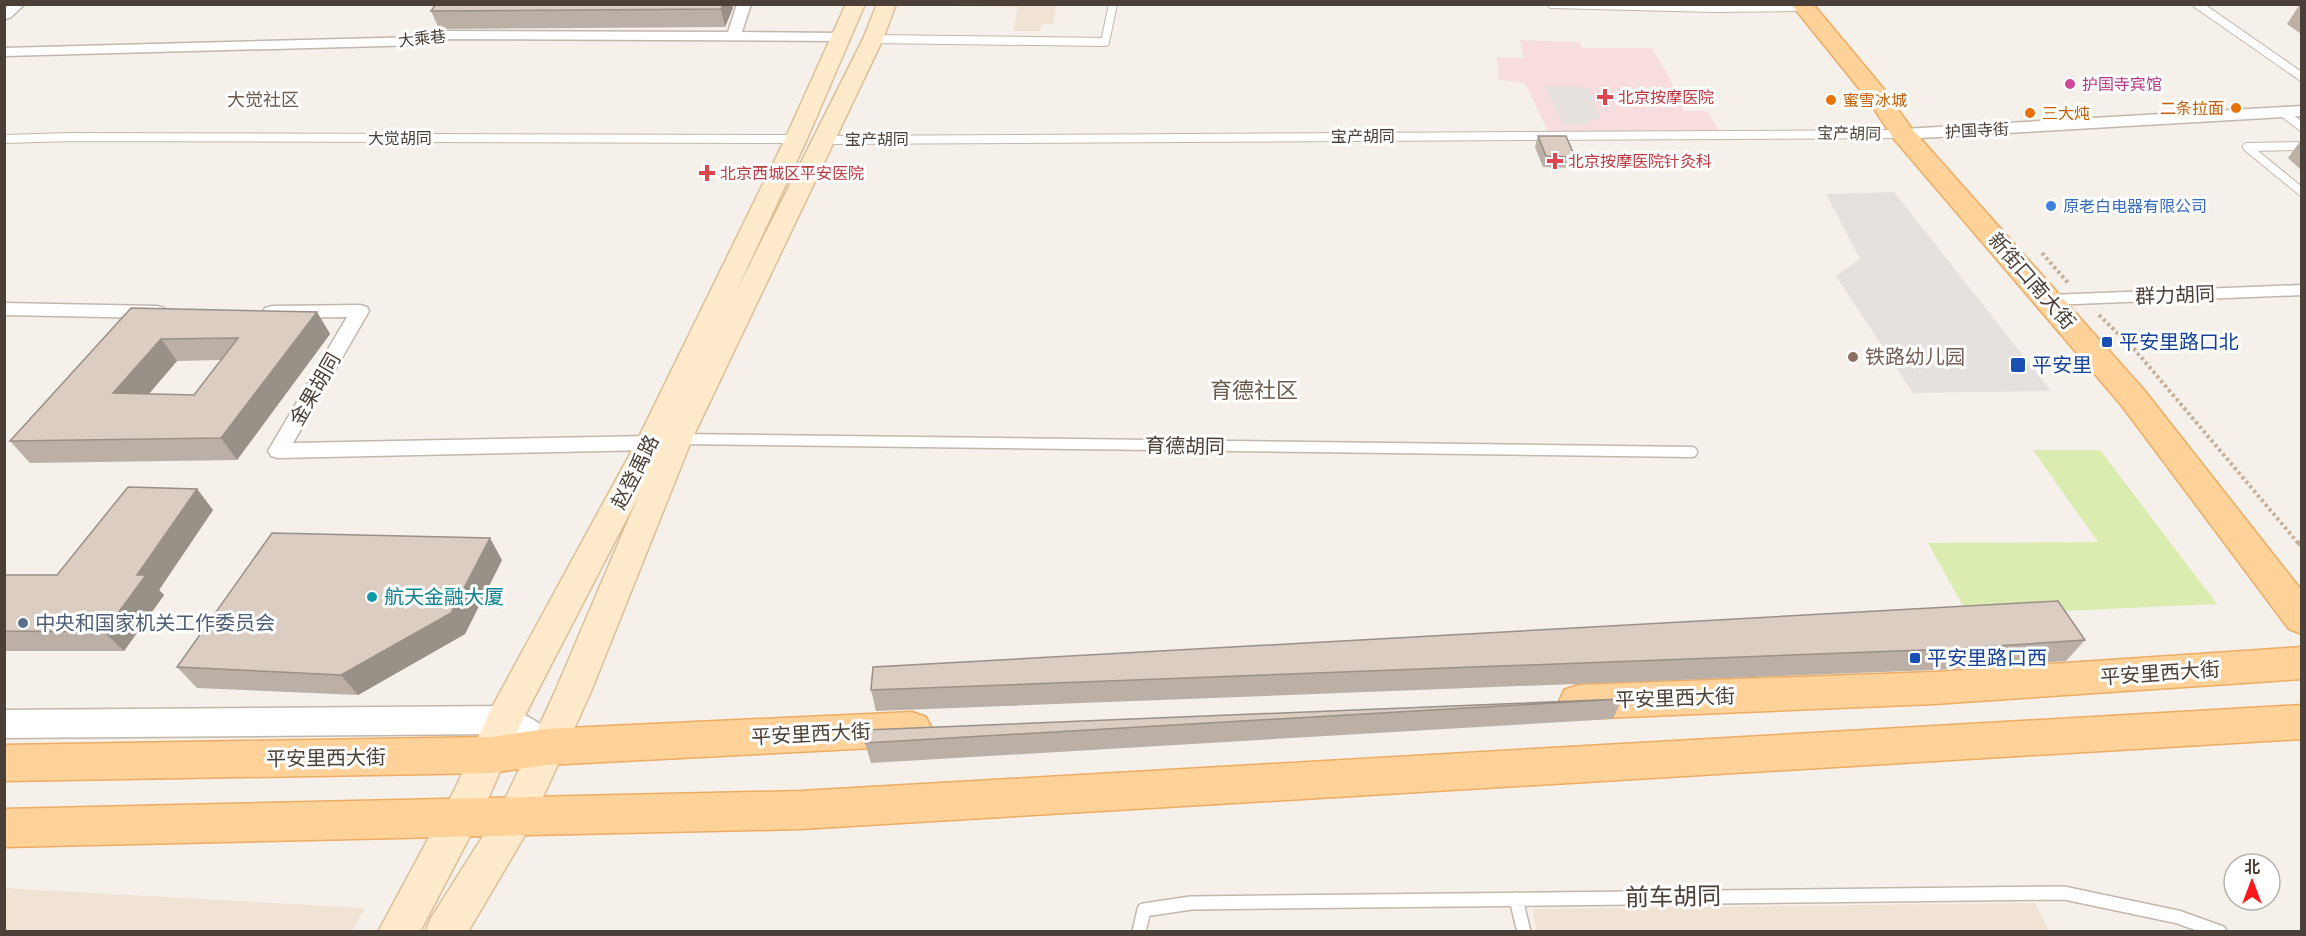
<svg xmlns="http://www.w3.org/2000/svg" width="2306" height="936" font-family="Karla,'Noto Sans SC',sans-serif">
<rect width="100%" height="100%" fill="#f6f0ea"/>
<!-- education -->
<path fill="#f0e3d3" d="M943 5 1056 4V5L1053 24H1042L1040 31H1013L1018 7 943 6Z
M5 888 20 889 365 908 352 931H5Z
M2035 903 2049 931 1537 932 1532 909Z"/>
<!-- medical -->
<path fill="#f7ddde" d="M1520 40 1580 42 1582 48H1652L1669 77 1684 111H1707L1720 132 1549 134 1525 83 1499 80 1497 57 1524 58Z"/>
<!-- green -->
<path fill="#dbecb1" d="M2033 450H2100L2217 604 1968 615 1928 543 2098 542Z"/>
<!-- parking -->
<path fill="#e4e1df" d="M1545 86 1588 88 1601 119H1586L1588 124H1563Z
M1894 192 2051 391 1913 393 1836 276 1860 259 1826 194Z"/>
<g fill="none" stroke-linecap="round" stroke-linejoin="round">
<defs>
<path id="service-far2" d="M1552 4 1714 8 1803 7
M2197 4 2302 77
M873 39 1105 42 1113 4
M2282 112 2302 127
M4 139 71 137 796 139
M823 140 1903 134
M2302 146 2247 147 2302 192"/>
<path id="service-far1" d="M2050 300 2302 290
M678 439 1692 452"/>
<path id="service" d="M1516 899 1524 932
M1139 932 1144 910 1191 903 2064 893 2178 917 2220 932"/>
<path id="minor" d="M737 4H751L742 32 840 33 847 37 840 41 437 39 421 45 4 56V48L419 37 435 31 728 32Z
M2302 106V116L1903 139 1895 134 1903 129Z
M4 303 157 306 164 308 166 312 164 316 157 318 4 315Z
M360 305 367 307 369 311 293 443 651 436 658 438 661 443 658 448 651 450 278 458 271 456 268 451 347 317 272 318 265 316 263 312 265 308 272 306Z"/>
<path id="tertiary" d="M25 4 10 18 4 19 5 4Z
M504 706C524 713 553 728 562 747L558 757C536 765 517 746 499 734L4 738V710Z"/>
<path id="secondary" d="M846 4H865L807 139 735 294 863 39 877 4H896L883 39 692 439 590 694 528 830 468 932H425L431 918 502 806 554 694 638 497 521 723 482 813 420 932H378L455 789 491 709 636 443 785 139Z"/>
<path id="primary" d="M1791 4H1813L1883 88 1912 129 2144 390 2302 591V634L2289 629 2122 406 1894 139 1866 97Z
M2302 647V679L1934 704 1578 719 1564 714 1559 702 1564 690 1578 685 1934 672Z
M2302 705V739L801 829 4 847V809L801 791Z
M912 712 926 717 932 729 926 741 912 746 546 765 491 773 4 781V745L491 737 546 729Z"/>
</defs>
<!-- service-far2 casing -->
<use href="#service-far2" stroke="#c2b7ac" stroke-width="10"/>
<!-- service-far1 casing -->
<use href="#service-far1" stroke="#c2b7ac" stroke-width="13"/>
<!-- service casing -->
<use href="#service" stroke="#c2b7ac" stroke-width="16"/>
<!-- minor casing -->
<use href="#minor" stroke="#c2b7ac" stroke-width="3"/>
<!-- tertiary casing -->
<use href="#tertiary" stroke="#c2b7ac" stroke-width="3"/>
<!-- secondary casing -->
<use href="#secondary" stroke="#dcbf99" stroke-width="3"/>
<!-- primary casing -->
<use href="#primary" stroke="#ecac62" stroke-width="3"/>
<!-- path-far1 -->
<path stroke="#c5b09c" stroke-width="4" stroke-dasharray="3 3" stroke-linecap="butt" d="M2042 253 2069 284
M2099 315 2135 350 2299 544"/>
<!-- path -->
<path stroke="#c5b09c" stroke-width="4.5" stroke-dasharray="4 4" stroke-linecap="butt" d="M2298 542 2302 547"/>
<!-- service-far2 -->
<use href="#service-far2" stroke="#fff" stroke-width="8"/>
<!-- service-far1 -->
<use href="#service-far1" stroke="#fff" stroke-width="10"/>
<!-- service -->
<use href="#service" stroke="#fff" stroke-width="13"/>
<!-- minor -->
<use href="#minor" fill="#fff" fill-rule="evenodd"/>
<!-- tertiary -->
<use href="#tertiary" fill="#fff" fill-rule="evenodd"/>
<!-- secondary -->
<use href="#secondary" fill="#ffeacb" fill-rule="evenodd"/>
<!-- primary -->
<use href="#primary" fill="#ffd29a" fill-rule="evenodd"/>
</g>
<!-- wall -->
<path fill="#bcb0a6" fill-rule="evenodd" d="M2300 4H2301V34L2287 24Z
M733 8 725 27 439 29 431 11Z
M1538 136 1575 157 1572 168 1543 167 1535 147Z
M2301 140V170L2288 158Z
M131 308 317 312 330 334 237 460 30 463 10 441ZM221 360 194 395 148 394 177 361Z
M197 489 213 510 159 590 164 595 124 651H4V575H57Z
M502 560 465 634 358 695 197 688 177 667Z
M2085 640 2066 661 1934 670 876 711 871 690Z
M1622 699 1613 719 871 763 865 743Z"/>
<!-- shaded-wall -->
<path fill="#999087" d="M721 4H732L733 8 725 27 721 9Z
M317 312 330 334 237 460 221 438Z
M161 339 177 361 131 415 113 393Z
M197 489 213 510 159 590 164 595 124 651 104 632 137 575Z
M490 538 502 560 465 634 358 695 341 675Z"/>
<!-- building -->
<path fill="#dbcdc1" stroke="#999087" stroke-width="1.5" fill-rule="evenodd" d="M436 4H723L721 9 431 11Z
M1538 136H1566L1575 157 1546 156Z
M131 308 317 312 221 438 10 441ZM238 338 194 395 113 393 161 339Z
M128 487 197 489 137 575H146L104 632 4 631V575H57Z
M272 533 490 538 451 613 341 675 177 667Z
M2058 601 2085 640 1950 649 871 690 873 667Z
M1622 699 865 743 866 730Z"/>
<!-- markers -->
<circle fill="#d1479c" stroke="#fff" stroke-width="2" cx="2070" cy="84" r="6"/>
<g fill="#e0444e" stroke="#fff" stroke-width="2">
<path d="M1602 88h6v6h6v6h-6v6h-6v-6h-6v-6h6z"/>
<path d="M1552 152h6v6h6v6h-6v6h-6v-6h-6v-6h6z"/>
<path d="M704 164h6v6h6v6h-6v6h-6v-6h-6v-6h6z"/>
</g>
<g fill="#e8710a" stroke="#fff" stroke-width="2">
<circle cx="1831" cy="100" r="6"/>
<circle cx="2236" cy="108" r="6"/>
<circle cx="2030" cy="113" r="6"/>
</g>
<circle fill="#3f7fe0" stroke="#fff" stroke-width="2" cx="2051" cy="206" r="6"/>
<g fill="#1a4fb4" stroke="#fff" stroke-width="2">
<rect x="2101" y="336" width="12" height="12" rx="3"/>
<rect x="2010" y="357" width="16" height="16" rx="3"/>
<rect x="1909" y="652" width="12" height="12" rx="3"/>
</g>
<circle fill="#8d6e63" stroke="#fff" stroke-width="2" cx="1853" cy="357" r="6"/>
<circle fill="#0f9aa8" stroke="#fff" stroke-width="2" cx="372" cy="597" r="6"/>
<circle fill="#5c6f8a" stroke="#fff" stroke-width="2" cx="23" cy="623" r="6"/>
<g text-anchor="middle" stroke-width="6" stroke-linejoin="round" paint-order="stroke">
<!-- far-street labels -->
<g font-size="16" fill="#4b4037" stroke="#fff">
<text transform="translate(422 38) rotate(-6)" y="6">大乘巷</text>
<text transform="translate(1977 130) rotate(-3)" y="6">护国寺街</text>
<text transform="translate(1849 133) rotate(1)" y="6">宝产胡同</text>
<text x="1363" y="142">宝产胡同</text>
<text x="400" y="144">大觉胡同</text>
<text x="877" y="145">宝产胡同</text>
</g>
<!-- far-hotel labels -->
<g font-size="16" fill="#b23c85" stroke="#fff" text-anchor="start">
<text x="2082" y="90">护国寺宾馆</text>
</g>
<!-- far-health labels -->
<g font-size="16" fill="#be3a42" stroke="#fff" text-anchor="start">
<text x="1618" y="103">北京按摩医院</text>
<text x="1568" y="167">北京按摩医院针灸科</text>
<text x="720" y="179">北京西城区平安医院</text>
</g>
<!-- far-food labels -->
<g font-size="16" fill="#c56008" stroke="#fff" text-anchor="start">
<text x="1843" y="106">蜜雪冰城</text>
<text x="2224" y="114" text-anchor="end">二条拉面</text>
<text x="2042" y="119">三大炖</text>
</g>
<!-- far-shop labels -->
<g font-size="16" fill="#366cbe" stroke="#fff" text-anchor="start">
<text x="2063" y="212">原老白电器有限公司</text>
</g>
<!-- far-quarter labels -->
<g font-size="18" fill="#6e5c4e" stroke="#fff">
<text x="263" y="106">大觉社区</text>
</g>
<!-- street labels -->
<g font-size="20" fill="#4b4037" stroke="#fff">
<text transform="translate(2032 281) rotate(49)" y="7">新街口南大街</text>
<text transform="translate(2175 295) rotate(-2)" y="7">群力胡同</text>
<text transform="translate(315 389) rotate(-60)" y="7">金果胡同</text>
<text transform="translate(1185 446) rotate(1)" y="7">育德胡同</text>
<text transform="translate(635 472) rotate(-63)" y="7">赵登禹路</text>
<text transform="translate(2160 673) rotate(-4)" y="7">平安里西大街</text>
<text transform="translate(1675 698) rotate(-2)" y="7">平安里西大街</text>
<text transform="translate(811 734) rotate(-3)" y="7">平安里西大街</text>
<text transform="translate(326 758) rotate(-1)" y="7">平安里西大街</text>
</g>
<!-- transit labels -->
<g font-size="20" fill="#164399" stroke="#fff" text-anchor="start">
<text x="2119" y="349">平安里路口北</text>
<text x="2032" y="372">平安里</text>
<text x="1927" y="665">平安里路口西</text>
</g>
<!-- education labels -->
<g font-size="20" fill="#785e54" stroke="#fff" text-anchor="start">
<text x="1865" y="364">铁路幼儿园</text>
</g>
<!-- culture labels -->
<g font-size="20" fill="#0d838f" stroke="#fff" text-anchor="start">
<text x="384" y="604">航天金融大厦</text>
</g>
<!-- service labels -->
<g font-size="20" fill="#4e5e75" stroke="#fff" text-anchor="start">
<text x="35" y="630">中央和国家机关工作委员会</text>
</g>
<!-- quarter labels -->
<g font-size="22" fill="#6e5c4e" stroke="#fff">
<text x="1254" y="398">育德社区</text>
</g>
<!-- near-street labels -->
<g font-size="24" fill="#4b4037" stroke="#fff">
<text transform="translate(1673 897) rotate(-1)" y="8">前车胡同</text>
</g>
</g>
<!-- border -->
<rect width="2306" height="936" fill="none" stroke="#4b4037" stroke-width="12"/>
<!-- north arrow -->
<g transform="translate(2252 882)"><circle r="28" fill="#ffffff" stroke="#b7b3af" stroke-width="1.5"/>
<path d="M0-4.5L10 22L0 15L-10 22Z" fill="#ff181a"/>
<text y="-9" font-size="16" font-weight="bold" text-anchor="middle" fill="#4b4037">北</text>
</g>
</svg>
